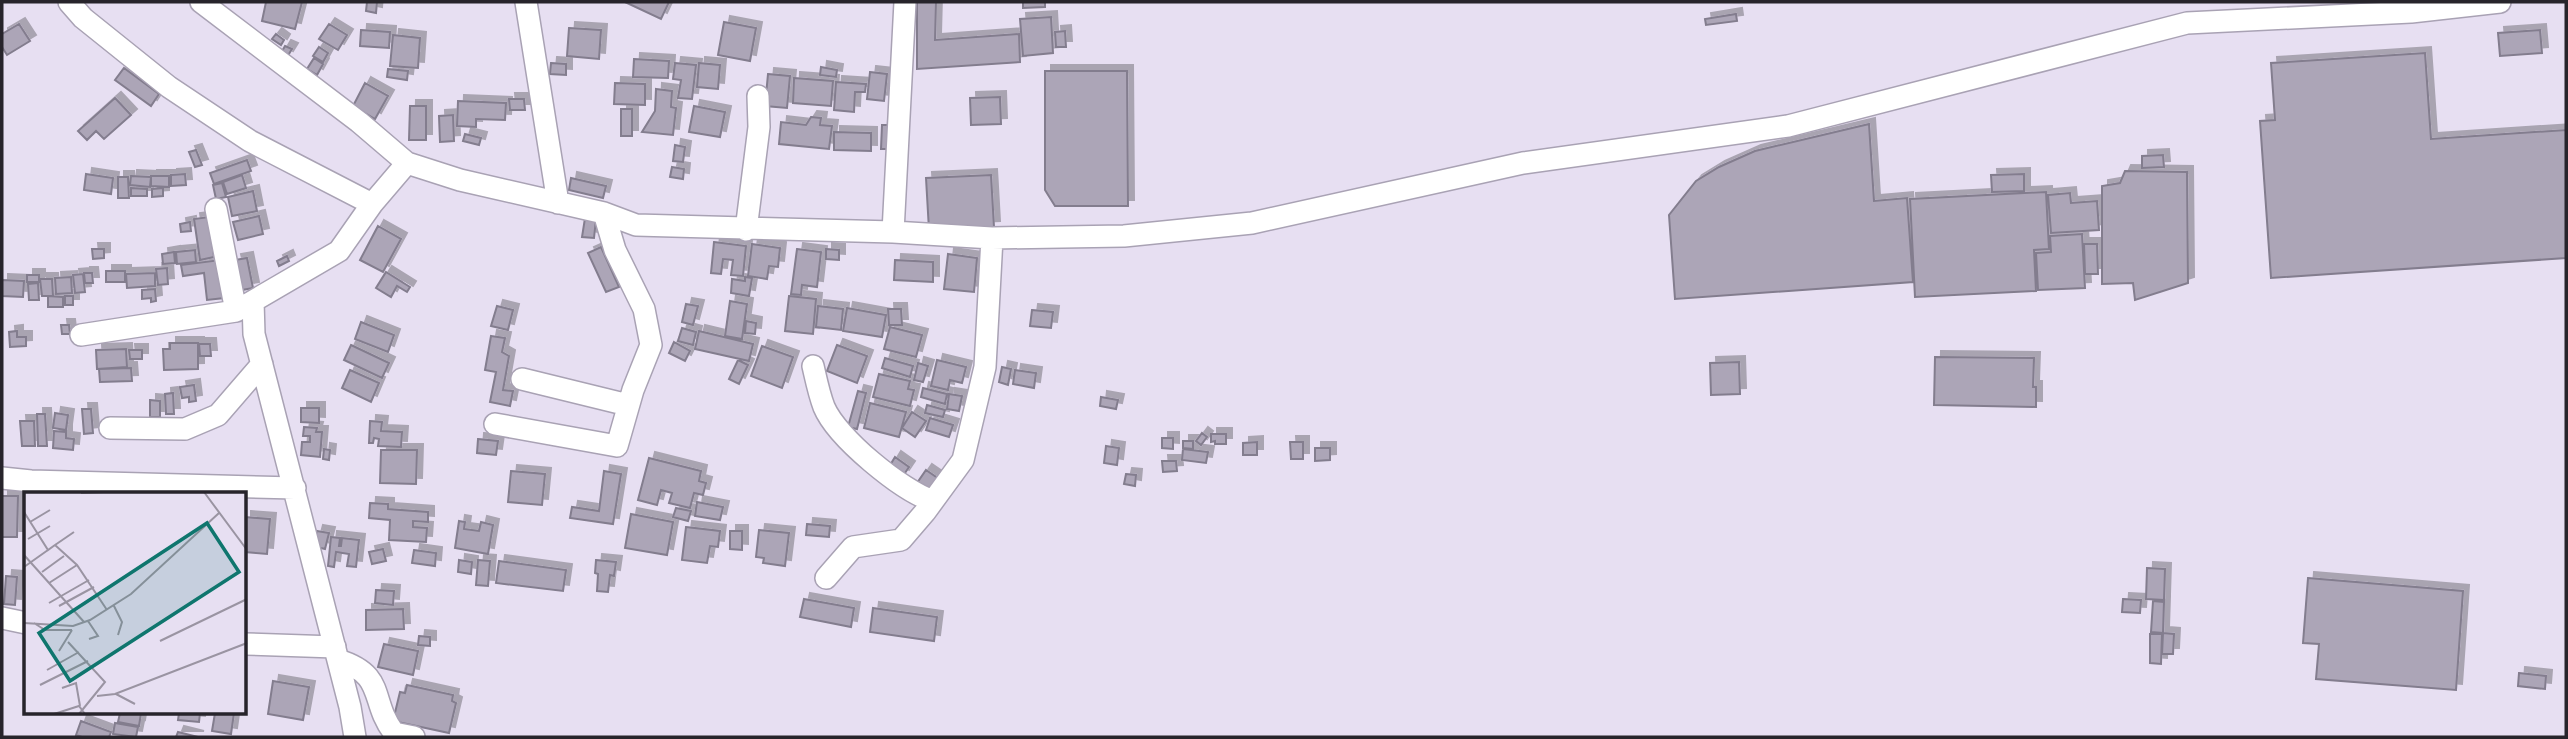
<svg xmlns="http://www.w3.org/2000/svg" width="2568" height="739" font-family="Cabin,sans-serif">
<defs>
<filter id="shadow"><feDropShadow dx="6" dy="-6" stdDeviation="0" flood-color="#0004"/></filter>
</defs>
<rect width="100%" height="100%" fill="#e7dff2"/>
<!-- building -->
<path fill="#aca5b7" stroke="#837d8e" stroke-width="2" filter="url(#shadow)" d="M266 2H302L295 29 262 21Z
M367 2H377L376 13 366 11Z
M625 2H669L661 19Z
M917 2H936L935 40 1019 34 1020 62 917 69Z
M1023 2H1045V7L1023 8Z
M1736 14 1737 21 1706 25 1705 19Z
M1051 17 1053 53 1023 56 1020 19Z
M724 22 756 28 750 61 718 55Z
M19 24 30 41 7 55 2 47V34Z
M329 24 347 35 338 50 319 39Z
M569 28 601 30 599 59 567 56Z
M361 30 390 32 389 48 360 46Z
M2540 30 2542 53 2500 56 2498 33Z
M1065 31 1066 47H1056L1055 32Z
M276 34 284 40 281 45 272 39Z
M393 35 420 38 418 68 390 66Z
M285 46 292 49 287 57 281 53Z
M319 47 328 53 323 62 313 56Z
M2425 53 2431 139 2566 130V258L2271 278 2260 121 2275 120 2271 63Z
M314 58 323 64 317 75 307 69Z
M634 59 669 61 668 78 633 77Z
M551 63 566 64V75L550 74Z
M675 63 696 65 692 99 678 98 681 80 673 79Z
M699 63 720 65 718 89 697 87Z
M821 67 837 70 836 77 820 75Z
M124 68 159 94 151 106 115 80Z
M388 69 408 71 407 80 387 77Z
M1045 71H1127L1128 206H1055L1045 190Z
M870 72 887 74 884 101 867 99Z
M768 74 790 76 787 108 765 106Z
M794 78 833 81 831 106 793 103Z
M836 82 866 84 865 92H855L854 112 834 110Z
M365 83 388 96 375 119 353 106Z
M615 83 645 84V105L614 104Z
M656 89 672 91 671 107 676 108 673 135 642 132 655 111Z
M1000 97 1001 124 971 125 970 98Z
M115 98 131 115 104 139 96 131 87 140 78 131Z
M509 99H524L525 110H510Z
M458 101 506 103 505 120 476 119V127L457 126Z
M410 106H426V140H409Z
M694 106 725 112 720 137 689 132Z
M621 109H632V136H621Z
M453 115 454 141 440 142 439 116Z
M811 117 821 118 820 125 832 126 829 149 779 144 781 122 806 125Z
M1869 124 1874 201 1907 198 1913 282 1675 299 1669 215 1696 181 1719 167 1755 151Z
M882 125H893L892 149H881Z
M834 132 871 133V151L834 150Z
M465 134 481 138 479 145 463 141Z
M675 145 685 147 683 162 673 161Z
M196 150 202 165 195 167 189 152Z
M2163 155 2164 167 2142 168V156Z
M247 160 251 171 214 184 210 173Z
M672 167 684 169 683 179 670 177Z
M2125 171 2187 172 2188 283 2135 300 2133 283 2102 284V186L2120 183Z
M86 174 113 178 111 194 84 190Z
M185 174 186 185 171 186V175Z
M2024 174V191L1992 192 1991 175Z
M242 175 246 188 227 194 223 182Z
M991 175 994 227 929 230 926 178Z
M131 176 151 177 150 187 130 185Z
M151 176H169V187L151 186Z
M118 177H128L129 198H118Z
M571 178 606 186 603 198 569 190Z
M222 183 226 197 216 199 213 185Z
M131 188 147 189V196H131Z
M163 188V196L152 197V189Z
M253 191 257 211 232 216 228 197Z
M2046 192 2049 249 2034 250 2036 291 1915 297 1910 199Z
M2070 193 2071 203 2097 201 2099 230 2051 233 2048 195Z
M259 216 263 234 238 240 233 222Z
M209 217 214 257 200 260 194 219Z
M585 218 596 219 594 238 582 237Z
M190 222 191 231 181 232 180 224Z
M378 226 401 239 383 272 360 260Z
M2082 234 2085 288 2038 290 2036 253 2051 252 2050 236Z
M714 242 746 246 743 276 731 275 733 260 723 259 721 274 711 273Z
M752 244 780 248 778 267 769 266 767 279 748 276Z
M2084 244H2097L2098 274H2085Z
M601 247 619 287 606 292 588 253Z
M92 249H104V258L93 259Z
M797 249 821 252 817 287 802 285 801 295 791 294Z
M826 249 839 250V260L826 259Z
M195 250 196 262 177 264 176 252Z
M174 252 175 263 163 264 162 254Z
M948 254 977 258 974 292 944 289Z
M287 256 289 261 279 266 277 261Z
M247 258 253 288 242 290 235 260Z
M220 260 224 298 207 300 204 273 183 276 181 265Z
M895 260 933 262V282L894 280Z
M167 268 168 284 158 285 156 269Z
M106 271H125V282H106Z
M386 272 410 287 407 292 397 286 391 297 376 288Z
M84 273H92L93 283H85Z
M155 273V286L127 288 126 274Z
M83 274 85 292 75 293 73 275Z
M27 275H39V282H27Z
M71 277 72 293 56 294 55 278Z
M745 277 752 278 749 296 731 293 732 279 745 281Z
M40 279H52L53 296H42Z
M2 280 24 281 23 297 2 296Z
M38 283 39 300H29L28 284Z
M155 289 156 301 151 302V298L142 299V290Z
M48 296 63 297V307H48Z
M65 296H73V305H65Z
M789 296 816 299 813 334 785 331Z
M730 301 747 304 742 339 725 336Z
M686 304 698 306 693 325 682 322Z
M497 306 513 310 508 330 491 326Z
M818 306 843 309 841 330 816 327Z
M847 308 886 315 882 337 843 331Z
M888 309H901L902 325H889Z
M1032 310 1053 312 1051 328 1030 326Z
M746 321 756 323 755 334 745 333Z
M361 322 394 335 388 352 355 339Z
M61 325H69L70 334H62Z
M890 327 922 335 916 357 884 349Z
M682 328 696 332 693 345 678 341Z
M17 331V337H26V346L10 347 9 332Z
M699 331 753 344 749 361 695 349Z
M491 336 505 338 502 352 509 356 503 390 513 391 510 406 490 402 496 372 485 370Z
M674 342 690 351 685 361 669 353Z
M170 343H198V369L164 370 163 349H170Z
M199 344H210L211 356H200Z
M351 345 389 363 382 378 344 360Z
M837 345 867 356 857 383 827 371Z
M762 346 793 357 782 388 751 376Z
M126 349 127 367 97 369 96 350Z
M129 350H142V359H130Z
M1935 357 2034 358 2033 387H2036V407L1934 405Z
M885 358 913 366 910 377 882 368Z
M738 360 748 365 739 384 729 379Z
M937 360 966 367 962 383 950 380 948 390 931 386Z
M1739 362 1740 394 1711 395 1710 363Z
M918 363 928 366 923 382 914 380Z
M1002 367 1011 369 1008 385 999 382Z
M131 368 132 381 100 382 99 369Z
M350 370 379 383 371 402 342 388Z
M1015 370 1036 373 1034 388 1013 384Z
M879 374 910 381 908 389 914 390 910 406 873 397Z
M194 385 196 401 189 402V397L182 398 180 387Z
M923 388 947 394 945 404 921 397Z
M858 391 866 393 857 429 848 427Z
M173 393 174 414H166L165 394Z
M949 394 962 396 959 411 947 409Z
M1101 397 1118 400 1116 409 1100 406Z
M150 400 160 401V417H150Z
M870 403 906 412 899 437 864 428Z
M927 405 945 410 943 417 925 413Z
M301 408H319V423L301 422Z
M82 409H91L93 433 84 434Z
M912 412 926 421 915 437 902 428Z
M55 413 68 415 66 430 53 428Z
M37 414H45L47 446H38Z
M930 418 953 425 949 437 926 430Z
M20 421H34L35 446H22Z
M370 421 382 422 381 431 402 432 401 447 378 446 379 439 374 438 373 443H369Z
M304 427 317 428 316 432H322L320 457 301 455 302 442H310V436H303Z
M54 431 66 432V438L74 439 73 450 53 448Z
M1202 433 1207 437 1201 445 1196 441Z
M1211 434H1226V444H1215V441L1211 442Z
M1162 438H1173V449L1162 448Z
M478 439 498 441 496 455 477 453Z
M1183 441H1193V449L1183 448Z
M1257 442V455H1243V443Z
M1290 442H1303V459H1291Z
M1106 446 1119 448 1117 465 1104 463Z
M1315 448H1330V460L1315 461Z
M324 449 330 450 329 460 323 459Z
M1183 449 1208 452 1206 463 1182 460Z
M381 450H417L416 484 380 483Z
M895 457 909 467 903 476 889 467Z
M649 458 701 471 699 481 706 483 703 495 694 493 690 508 669 503 672 493 661 490 657 505 638 500Z
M1162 461H1176L1177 471 1163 472Z
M926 470 939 479 928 494 915 486Z
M511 471 545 474 542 505 508 502Z
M604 471 621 474 613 524 570 518 572 507 599 511Z
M1126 474 1136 475 1135 486 1124 484Z
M2 496H18L17 537H2Z
M697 502 723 507 720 520 695 516Z
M370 503 388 504V509L428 512V522L413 521V527L427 528 426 542 389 540 390 520 369 518Z
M676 508 691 511 688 521 673 517Z
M631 514 673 522 667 555 625 548Z
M245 517 270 519 267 554 245 552Z
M459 521 465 522 464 529 479 531 481 522 493 525 488 554 455 548Z
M807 524 830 526 829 537 806 535Z
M686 527 720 531 718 547 710 546 707 563 682 560Z
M759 530 789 533 785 566 763 563 764 558 756 557Z
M317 531 329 533 325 549 313 546Z
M730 531H742V550L730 549Z
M331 537 340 538 339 546H341L342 538 359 540 356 567 347 566 349 554 336 552 334 567 328 566Z
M383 549 386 561 372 564 369 552Z
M414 550 436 553 435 566 412 563Z
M459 560 472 562 471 574 458 572Z
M478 560 490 561 488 586 476 585Z
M596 560 616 562 614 576 610 575 608 592 597 591 598 574 595 573Z
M499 561 566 570 563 591 496 583Z
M2147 568 2165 569 2164 600 2146 599Z
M6 576 17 577 15 605 4 604Z
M2308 578 2463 591 2456 690 2316 679 2319 644 2303 643Z
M376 590 394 591 393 605 375 603Z
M804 599 854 608 851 627 800 617Z
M2123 599 2141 600 2140 613 2122 612Z
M2153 601 2164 602 2163 633 2151 632Z
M873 608 937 617 934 641 870 632Z
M403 609 404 629 366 630V610Z
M2163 633 2174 634 2173 654H2162Z
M2150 634H2162L2161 664 2150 663Z
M419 636 430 637V646L418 645Z
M384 644 418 651 413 675 378 667Z
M2519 673 2546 676 2545 689 2518 686Z
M273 681 309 687 303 720 268 714Z
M407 685 453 695 452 701 456 703 449 733 393 721 400 692 405 693Z
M120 713H141L139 726 118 722Z
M179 713H200L199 722 178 720Z
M215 713H234L231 734 212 731Z
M81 721 111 732 109 737H82L76 735Z
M115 723 138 727 136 737 113 734Z
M178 732 198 737H176Z"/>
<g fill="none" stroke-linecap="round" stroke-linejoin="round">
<defs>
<path id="street" d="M69 2 83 18 169 87 250 141 372 204
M201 2 359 122 407 163 460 180 604 213 636 225 893 232 992 238 1124 236 1252 223 1523 163 1788 126 2187 23 2411 12 2500 2
M526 2 558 203
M216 209 236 311
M746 230 759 127 758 96
M893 232 905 2
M253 301 254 334 350 707 355 737
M81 335 236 311 339 251 372 204 407 163
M813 366C816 379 819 394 824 407 837 438 902 491 933 501
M522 379 628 405
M495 424 617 446 633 390 651 345 644 309 615 250 604 213
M110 428 185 429 218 415 262 364
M2 478 31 481 295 488
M826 578 853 547 901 540 925 512 963 460 985 367 992 238
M2 618 26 623
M245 644 335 647
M338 660C387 675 369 700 394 733L414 737"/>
</defs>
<!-- street casing -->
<use href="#street" stroke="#a9a2b4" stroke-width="24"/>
<!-- street -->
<use href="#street" stroke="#fff" stroke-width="21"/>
</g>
<!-- overview -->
<g transform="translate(24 492)">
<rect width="222" height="222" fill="#e7dff2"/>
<path fill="none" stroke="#9a94a2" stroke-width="2" d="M180 0 223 58M57 1 80 0M0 20 24 58 31 53 53 73 83 118M6 30 26 18M4 47 26 34M31 53 50 40M0 63 60 130M0 75 24 58M18 80 40 64M25 91 53 73M25 111 65 88M35 114 70 95M90 114 98 130 94 143M64 129 74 144 65 147M0 131 49 134 66 128 107 102 195 21M10 131 21 138H48M136 149 223 107M44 150 81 190 55 222M35 159 48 138M23 178 55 160M16 193 64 169M38 196 52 191 56 214M92 202 111 212M73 204 91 202 223 151M30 222 55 214 61 222"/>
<path fill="#0f766e" fill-opacity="0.15" stroke="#0f766e" stroke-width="3.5" d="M183 31 215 80 46 189 15 141Z"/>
<rect width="222" height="222" fill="none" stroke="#27242b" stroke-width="3.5"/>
</g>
<!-- border -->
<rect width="2568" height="739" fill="none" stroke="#27242b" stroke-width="7"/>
</svg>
